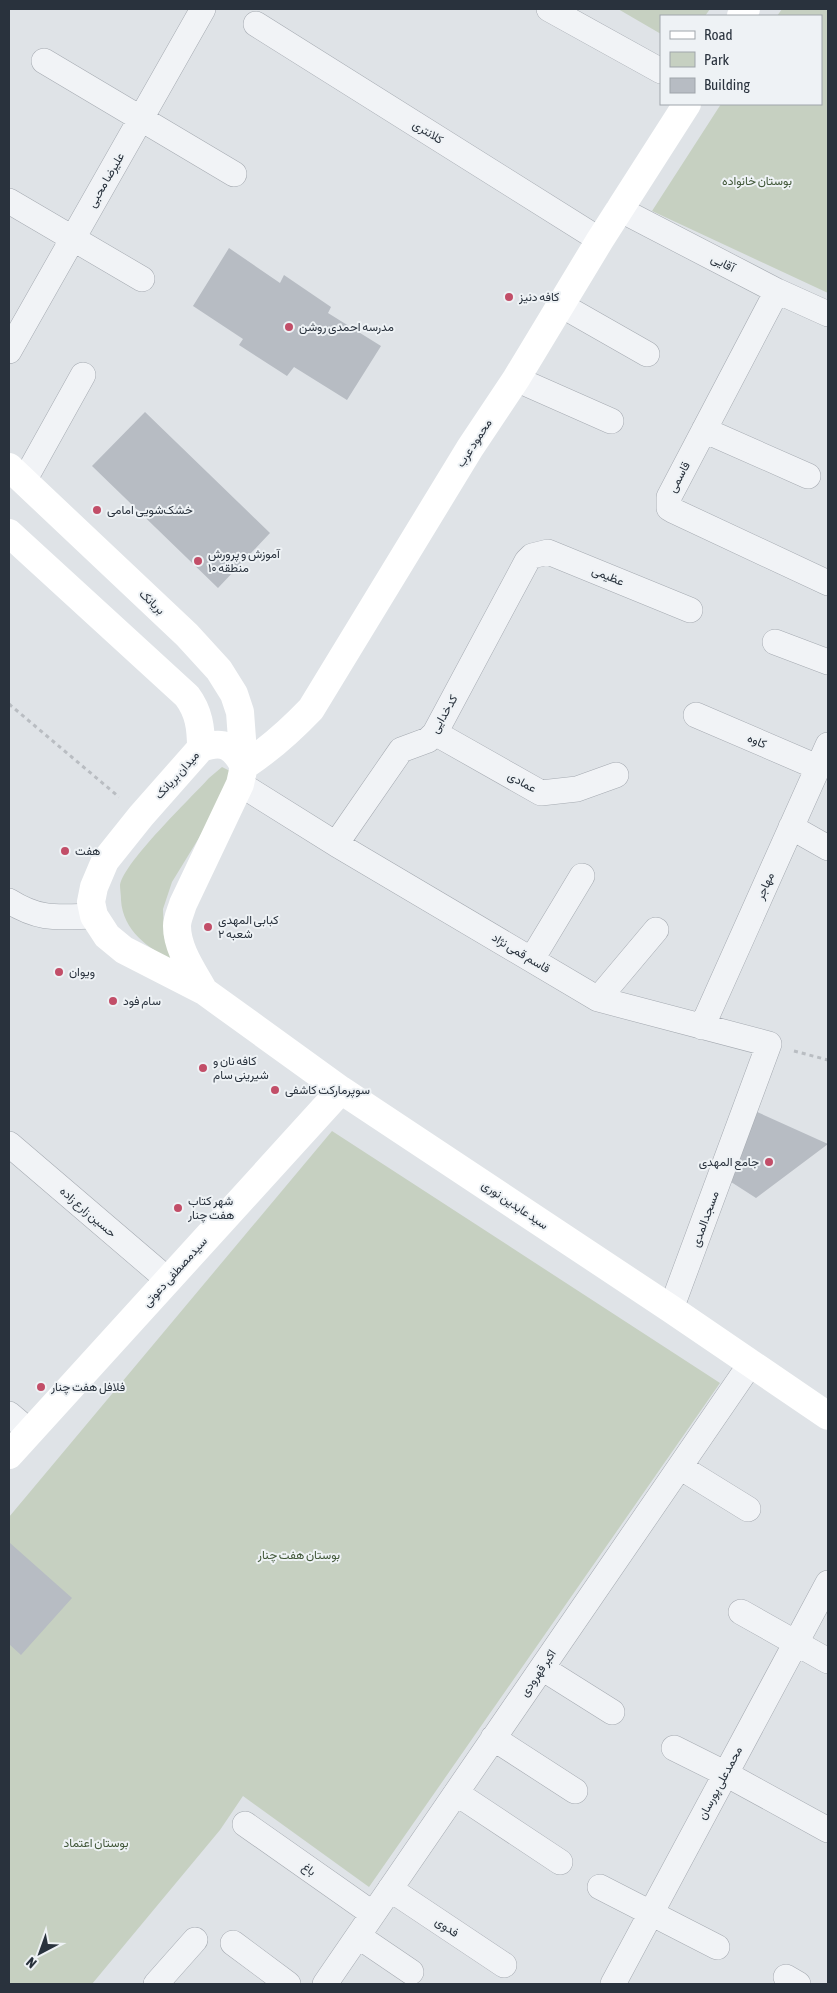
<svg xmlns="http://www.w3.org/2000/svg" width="837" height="1993" font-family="'Asap Condensed',Vazirmatn,sans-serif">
<rect width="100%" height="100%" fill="#dfe3e7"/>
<!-- green -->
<path fill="#c6d0c1" d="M618 9H710L705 16H661V34Z
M782 9H828V293L652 211 721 104H821V16H777Z
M222 767 230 771 235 779 172 882 163 909 164 937 173 961C148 948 123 931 121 900 121 895 120 889 120 885 125 861 190 799 209 778Z
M332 1131 720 1383 369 1887 243 1796 220 1830 92 1984H9V1517Z"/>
<!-- building -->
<path fill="#b7bcc3" d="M229 248 280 283 284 275 331 307 328 313 381 346 347 400 294 367 287 376 239 345 243 339 193 306Z
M145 412 270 533 218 588 92 466Z
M755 1111 828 1144 756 1198 728 1180Z
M10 1543 72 1598 21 1655 9 1644V1545Z"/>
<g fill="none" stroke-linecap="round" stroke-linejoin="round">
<defs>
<path id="minor" d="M549 9 661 71
M256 24 600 240
M44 61 234 174
M9 201 142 279
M619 209 777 291 828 314
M777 291 669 497V508L674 511 828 583
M561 305 647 354
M9 351 203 9
M516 379 611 421
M704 430 808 476
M24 481 83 375
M775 642 828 662
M696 715 817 767
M435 733 541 793 577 789 616 775
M240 784 336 844 598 999 769 1044 671 1309
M791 827 828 848
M336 844 401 750 428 740 435 733 527 561 532 556 548 552 690 610
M9 901C41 921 58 917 94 916
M532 959 582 876
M598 999 656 930
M702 1027 828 745
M9 1144 168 1280
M9 1414 29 1431
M680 1467 748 1509
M741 1612 828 1661
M542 1668 612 1712
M493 1738 575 1791
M674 1748 726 1774 828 1830
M456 1793 560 1862
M245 1824 373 1914
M600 1887 717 1947
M390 1889 504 1965
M358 1936 411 1972
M233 1943 288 1984
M786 1977 798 1984
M156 1984 195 1940
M325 1984 751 1363
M613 1984 828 1583"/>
</defs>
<!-- minor casing -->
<use href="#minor" stroke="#a5aab1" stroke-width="26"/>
<!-- path -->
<path stroke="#b9bdc2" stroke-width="3" stroke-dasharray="4 4" stroke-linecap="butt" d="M9 704 119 797
M794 1051 828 1060"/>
<!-- minor -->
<use href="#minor" stroke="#f1f3f6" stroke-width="25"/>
<!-- secondary -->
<path stroke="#fff" stroke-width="28" d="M741 16 746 9
M9 467 187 635 219 670 234 694 240 712 244 766
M9 533 187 696C199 712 201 728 201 748
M244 766C270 749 290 731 311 709L470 448 516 379 600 240 687 104
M204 991C193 971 177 949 177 926 177 919 181 911 183 904L240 784 244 766C233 746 224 740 201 748L141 816 105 861 94 887 91 902 94 916 107 936 124 950 204 991 341 1090 671 1309 828 1416
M9 1455 341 1090"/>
</g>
<!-- markers -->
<g fill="#c24e68" stroke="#eef2f5" stroke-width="2">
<circle cx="509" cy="297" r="5"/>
<circle cx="289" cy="327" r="5"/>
<circle cx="97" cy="510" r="5"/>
<circle cx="198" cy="561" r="5"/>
<circle cx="65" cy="851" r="5"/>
<circle cx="208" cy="927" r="5"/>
<circle cx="59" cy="972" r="5"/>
<circle cx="113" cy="1001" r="5"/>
<circle cx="203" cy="1068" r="5"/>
<circle cx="275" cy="1090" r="5"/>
<circle cx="769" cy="1162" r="5"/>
<circle cx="178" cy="1208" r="5"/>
<circle cx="41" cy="1387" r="5"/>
</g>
<g text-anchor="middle" stroke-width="4" stroke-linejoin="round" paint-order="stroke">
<!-- street labels -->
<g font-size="12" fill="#29323d" stroke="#eef2f5">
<text transform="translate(428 132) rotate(32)" y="4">کلانتری</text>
<text transform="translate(106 180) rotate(-60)" y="4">علیرضا محبی</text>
<text transform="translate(723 263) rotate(27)" y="4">آقایی</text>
<text transform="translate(474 443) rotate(-57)" y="4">محمود عرب</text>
<text transform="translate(679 477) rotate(-62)" y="4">قاسمی</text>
<text transform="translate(608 576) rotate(22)" y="4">عظیمی</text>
<text transform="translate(152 602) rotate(43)" y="4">بریانک</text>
<text transform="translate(444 714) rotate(-60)" y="4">کدخدایی</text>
<text transform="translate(757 741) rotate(23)" y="4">کاوه</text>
<text transform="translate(177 775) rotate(-48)" y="4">میدان بریانک</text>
<text transform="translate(522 782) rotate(29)" y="4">عمادی</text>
<text transform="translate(765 886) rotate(-66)" y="4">مهاجر</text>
<text transform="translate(521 953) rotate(31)" y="4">قاسم قمی نژاد</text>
<text transform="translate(515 1205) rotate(34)" y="4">سید عابدین نوری</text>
<text transform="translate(88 1212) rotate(41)" y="4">حسین زارع زاده</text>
<text transform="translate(705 1219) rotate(-70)" y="4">مسجدالمدی</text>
<text transform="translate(175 1272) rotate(-48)" y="4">سیدمصطفی دعوتی</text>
<text transform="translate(538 1673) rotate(-56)" y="4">اکبر قهرودی</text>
<text transform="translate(720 1783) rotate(-62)" y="4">محمدعلی پورسان</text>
<text transform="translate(309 1869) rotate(35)" y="4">باغ</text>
<text transform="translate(447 1927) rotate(34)" y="4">فدوی</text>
</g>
<!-- park labels -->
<g font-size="12" fill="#405738" stroke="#eef2f5">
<text x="757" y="185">بوستان خانواده</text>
<text x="299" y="1559">بوستان هفت چنار</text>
<text x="96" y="1847">بوستان اعتماد</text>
</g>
<!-- poi labels -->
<g font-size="12" fill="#29323d" stroke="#eef2f5" text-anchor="start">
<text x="519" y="301">کافه دنیز</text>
<text x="299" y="331">مدرسه احمدی روشن</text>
<text x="107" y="514">خشک‌شویی امامی</text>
<text x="208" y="558">آموزش و پرورش<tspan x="208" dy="14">منطقه ۱۰</tspan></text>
<text x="75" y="855">هفت</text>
<text x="218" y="924">کبابی المهدی<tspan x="218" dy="14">شعبه ۲</tspan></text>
<text x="69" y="976">ویوان</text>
<text x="123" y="1005">سام فود</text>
<text x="213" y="1065">کافه نان و<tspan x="213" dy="14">شیرینی سام</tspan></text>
<text x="285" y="1094">سوپرمارکت کاشفی</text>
<text x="759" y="1166" text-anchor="end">جامع المهدی</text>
<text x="188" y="1205">شهر کتاب<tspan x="188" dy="14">هفت چنار</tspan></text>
<text x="51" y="1391">فلافل هفت چنار</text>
</g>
</g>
<!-- border -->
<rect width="837" height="1993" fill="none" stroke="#29323d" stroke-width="20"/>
<!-- legend -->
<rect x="660" y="15" width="162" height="90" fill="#eef2f5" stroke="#9fa5ab"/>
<rect x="670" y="31" width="25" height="8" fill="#ffffff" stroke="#9fa5ab"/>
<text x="704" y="40" font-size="15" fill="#29323d">Road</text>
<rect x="670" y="52" width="25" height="15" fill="#c6d0c1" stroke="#9fa5ab"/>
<text x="704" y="65" font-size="15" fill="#29323d">Park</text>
<rect x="670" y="78" width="25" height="15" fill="#b7bcc3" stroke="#9fa5ab"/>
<text x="704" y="90" font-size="15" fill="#29323d">Building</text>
<!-- north arrow -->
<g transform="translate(40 1953) rotate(221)" stroke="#eef2f5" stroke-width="4" paint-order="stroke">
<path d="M0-4L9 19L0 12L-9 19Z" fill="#29323d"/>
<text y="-8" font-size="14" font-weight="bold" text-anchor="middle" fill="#29323d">N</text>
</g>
</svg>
